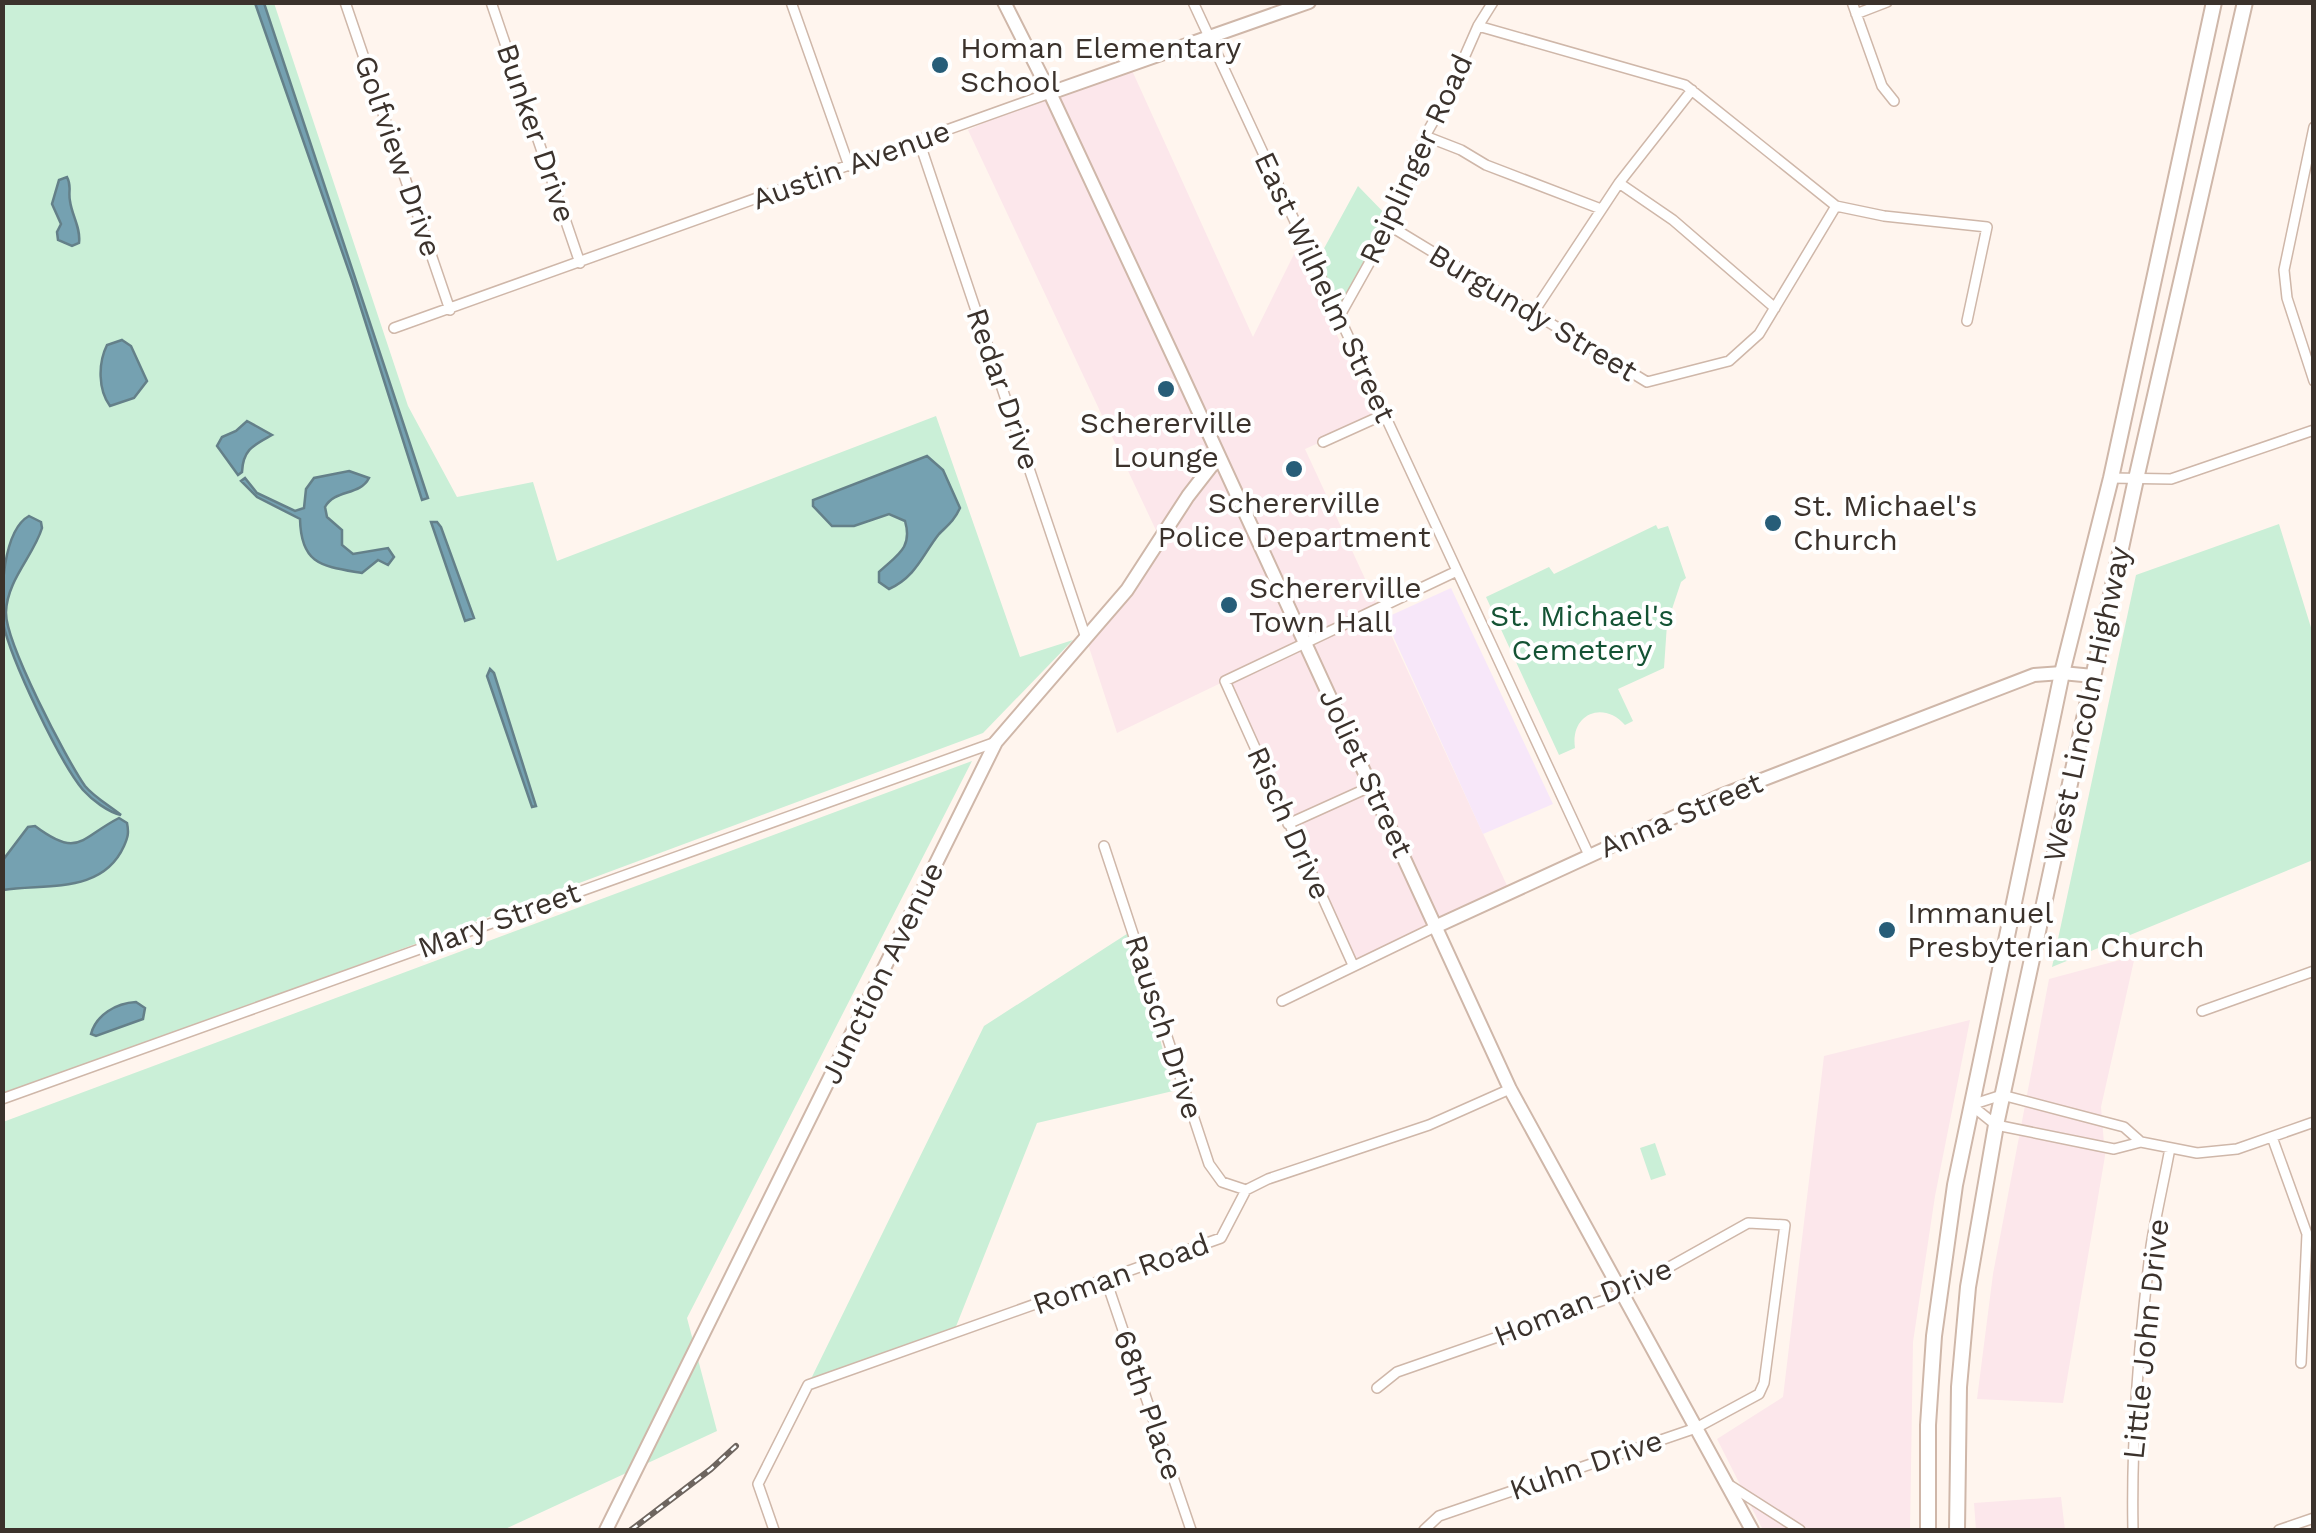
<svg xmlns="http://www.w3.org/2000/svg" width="2316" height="1533" font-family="'Work Sans',sans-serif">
<rect width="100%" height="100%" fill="#fff5ee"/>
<!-- commercial -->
<path fill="#fce7eb" d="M1130 66 1253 337 1297 248 1375 418 1305 449 1510 892 1353 965 1225 681 1117 733 1086 638 1161 541 968 130 1050 93Z
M2135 956 2101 1107 2105 1156 2063 1403 1977 1399 1993 1274 2049 979Z
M1970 1020 1935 1196 1913 1342 1910 1530H1763L1717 1439 1783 1397 1824 1056Z
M2061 1497 2065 1530H1976L1974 1503Z"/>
<!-- education -->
<path fill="#f7e7f9" d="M1451 588 1553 804 1483 834 1385 618Z"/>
<!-- green -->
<path fill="#caefd7" d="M3 3H274L408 406 457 497 533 482 557 561 936 416 1020 657 1073 640 983 733 3 1097Z
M1358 186 1392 221 1372 267 1339 317 1315 265Z
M2279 524 2313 634V860L2052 967 2136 575Z
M1656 525 1658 529 1668 526 1686 578 1681 582 1667 624 1664 668 1618 689 1633 721 1625 725C1603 700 1570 714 1575 748L1559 755 1486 597 1549 567 1554 574Z
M972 761 687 1318 717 1431 503 1530H3V1122Z
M1133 930 1173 1091 1037 1123 953 1334 808 1385 984 1026Z
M1655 1143 1666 1175 1651 1180 1640 1148Z"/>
<!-- water -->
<path fill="#75a1b1" stroke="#648089" stroke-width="2.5" d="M255 3H264L428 498 422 500 352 280Z
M67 177C72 186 68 191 70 201 72 216 81 228 79 243L72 246 58 240 57 232 61 224 52 204 59 180Z
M122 340 131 346 147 381 134 398 110 406C98 390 98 363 107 345Z
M247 421 272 435C254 445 243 449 242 472L238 475 217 446 222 437 236 431Z
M927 456 943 470 960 508C954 521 948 525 939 534 923 554 916 577 889 589L879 582V572C897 555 913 548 905 521L889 514 854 526H832L813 506V500Z
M349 471 369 478C360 496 335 489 325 507L327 517 342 530V545L353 554 388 548 394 557 388 565 378 560 362 573C322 566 301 565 300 519L257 497 241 481 245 478 257 493 295 511 304 508 306 489 314 478Z
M29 516 41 522 42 528C34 555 7 580 6 612 5 642 66 759 85 786 94 797 110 806 121 815 108 812 92 800 83 790 59 761 11 660 3 623 0 595 3 530 29 516Z
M431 522H437L441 527 474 618 465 621Z
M490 669 494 673 536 806 532 807 487 676Z
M119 818 127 823C129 833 128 837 124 846 102 895 45 883 3 890V860L28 827 35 826C79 859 80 838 119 818Z
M136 1002 145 1008 143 1019 96 1036 91 1034C96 1015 116 1003 136 1002Z"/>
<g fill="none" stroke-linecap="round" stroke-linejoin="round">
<defs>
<path id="street" d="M345 2 450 310
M491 2 580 263
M791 2 849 166
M1193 2 1589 855
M1852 2 1882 86 1894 101
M1856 14 1887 2
M1478 26 1685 85 1836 206 1884 216 1987 227 1967 321
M2314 127 2284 270 2287 298 2314 381
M1425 136 1461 150 1486 165 1601 209
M919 141 1086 638
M1619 183 1673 220 1775 308
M1390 226 1647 382 1729 361 1759 334 1836 206
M1533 313 1619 183 1692 90
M1339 317 1390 226 1425 136 1445 101 1478 26 1493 2
M394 328 1050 93
M1323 442 1385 414
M2111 478 2171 479 2314 430
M1288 824 1372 786
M1104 846 1209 1164 1222 1182 1246 1190
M1353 965 1225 681 1457 571
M1282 1001 1437 926
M2202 1011 2314 971
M2 1099 996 742
M1971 1105 1996 1125 2114 1149 2141 1142 2197 1153 2237 1149 2314 1122
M1971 1105 2002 1095 2124 1127 2141 1142
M2272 1137 2307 1234 2301 1363
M1106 1280 1191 1530
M1377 1388 1397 1372 1621 1294 1748 1223 1785 1225 1764 1383 1759 1394 1696 1428 1439 1516 1424 1530
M1731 1486 1800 1530
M774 1530 758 1484 808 1385 1221 1238 1246 1190 1268 1179 1429 1125 1510 1089
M2133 1530C2131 1436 2139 1340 2151 1246 2156 1214 2164 1181 2170 1148
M2279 1530 2314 1518"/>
<path id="secondary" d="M1004 2 1050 93 1180 371 1510 1089 1752 1530
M1050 93 1309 2
M1437 926 1720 796 2034 675 2062 673 2093 676
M606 1530 996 742 1127 590 1188 496 1219 456"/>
<path id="primary" d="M1928 1530V1425L1934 1336 1955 1185 2062 673 2111 478 2214 2
M1957 1530 1959 1387 1968 1287 1996 1125 2136 479 2245 2"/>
</defs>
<!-- street casing -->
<use href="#street" stroke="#cfb7a9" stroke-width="12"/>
<!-- secondary casing -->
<use href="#secondary" stroke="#cfb7a9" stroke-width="16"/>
<!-- primary casing -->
<use href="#primary" stroke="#cfb7a9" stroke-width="18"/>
<!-- street -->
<use href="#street" stroke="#fff" stroke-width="9"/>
<!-- secondary -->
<use href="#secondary" stroke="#fff" stroke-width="12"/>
<!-- primary -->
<use href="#primary" stroke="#fff" stroke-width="14"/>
<defs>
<path id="rail" d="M631 1530 711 1469 736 1446"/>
</defs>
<!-- rail casing -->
<use href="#rail" stroke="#6e655f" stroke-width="6"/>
<!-- rail -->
<use href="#rail" stroke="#fff" stroke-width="2.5" stroke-dasharray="8" stroke-linecap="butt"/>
</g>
<!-- markers -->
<g fill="#275d78" stroke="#fff" stroke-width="4">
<circle cx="940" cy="65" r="10"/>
<circle cx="1166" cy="389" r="10"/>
<circle cx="1294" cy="469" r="10"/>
<circle cx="1773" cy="523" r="10"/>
<circle cx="1229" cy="605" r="10"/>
<circle cx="1887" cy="930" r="10"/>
</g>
<g text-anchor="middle" stroke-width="8" stroke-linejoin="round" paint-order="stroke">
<!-- poi labels -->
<g font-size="30" fill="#3b322c" stroke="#fff" text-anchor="start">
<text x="960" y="58">Homan Elementary<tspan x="960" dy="34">School</tspan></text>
<text x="1166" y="433" text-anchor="middle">Schererville<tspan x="1166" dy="34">Lounge</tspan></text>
<text x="1294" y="513" text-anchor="middle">Schererville<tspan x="1294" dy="34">Police Department</tspan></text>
<text x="1793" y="516">St. Michael's<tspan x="1793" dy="34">Church</tspan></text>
<text x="1249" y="598">Schererville<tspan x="1249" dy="34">Town Hall</tspan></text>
<text x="1907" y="923">Immanuel<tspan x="1907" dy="34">Presbyterian Church</tspan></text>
</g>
<!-- street labels -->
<g font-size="30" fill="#3b322c" stroke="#fff">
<text transform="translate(536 133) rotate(71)" y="10">Bunker Drive</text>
<text transform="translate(398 156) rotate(71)" y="10">Golfview Drive</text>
<text transform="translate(1416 159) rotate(-65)" y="10">Reiplinger Road</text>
<text transform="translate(851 165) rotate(-20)" y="10">Austin Avenue</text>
<text transform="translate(1325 287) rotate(65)" y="10">East Wilhelm Street</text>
<text transform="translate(1533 313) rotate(31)" y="10">Burgundy Street</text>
<text transform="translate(1003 389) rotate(71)" y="10">Redar Drive</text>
<text transform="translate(2087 704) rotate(-78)" y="10">West Lincoln Highway</text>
<text transform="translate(1366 773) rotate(65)" y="10">Joliet Street</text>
<text transform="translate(1681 815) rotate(-23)" y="10">Anna Street</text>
<text transform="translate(1289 823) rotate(66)" y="10">Risch Drive</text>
<text transform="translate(499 920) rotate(-20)" y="10">Mary Street</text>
<text transform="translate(882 973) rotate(-64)" y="10">Junction Avenue</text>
<text transform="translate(1164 1027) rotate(72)" y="10">Rausch Drive</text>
<text transform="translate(1121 1274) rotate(-20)" y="10">Roman Road</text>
<text transform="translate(1583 1302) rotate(-22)" y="10">Homan Drive</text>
<text transform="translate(2146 1339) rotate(-84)" y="10">Little John Drive</text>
<text transform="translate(1148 1405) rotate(71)" y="10">68th Place</text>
<text transform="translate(1586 1465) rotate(-19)" y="10">Kuhn Drive</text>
</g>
<!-- park labels -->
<g font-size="30" fill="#145334" stroke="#fff">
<text x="1582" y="626">St. Michael's<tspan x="1582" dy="34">Cemetery</tspan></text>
</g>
</g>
<!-- border -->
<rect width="2316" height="1533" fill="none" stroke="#3b322c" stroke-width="10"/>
</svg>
